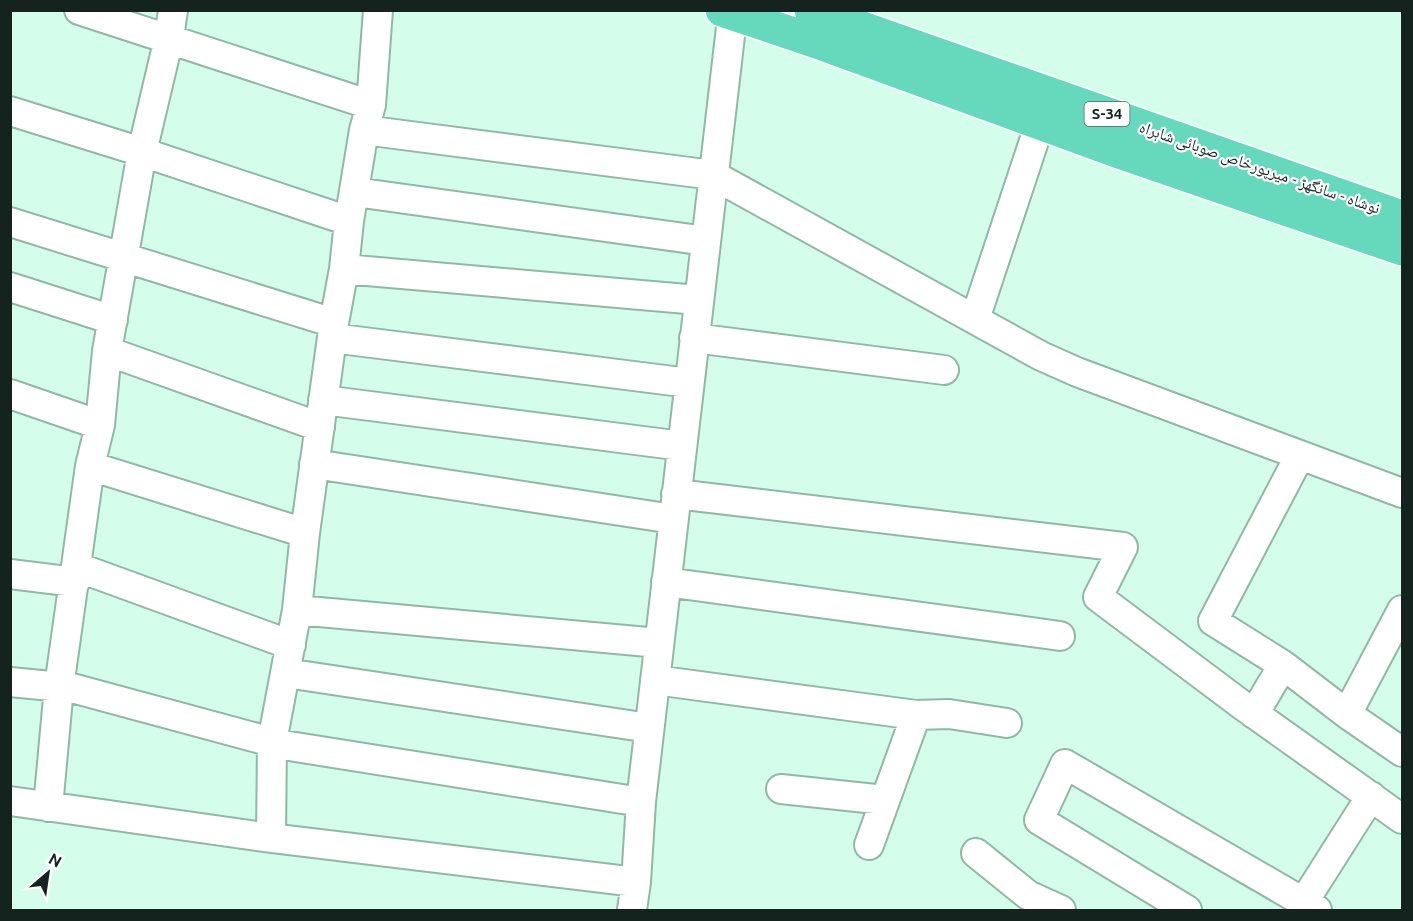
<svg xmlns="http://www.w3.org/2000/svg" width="1413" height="921" font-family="Ubuntu,'Noto Naskh Arabic',sans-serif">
<rect width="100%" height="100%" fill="#d5fdec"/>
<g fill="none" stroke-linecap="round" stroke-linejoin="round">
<defs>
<path id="street" d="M79 10 371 105
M10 111 142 152 349 221
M364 130 713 175 1041 356 1077 372 1402 493
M355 192 706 241
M10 222 334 323
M344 269 698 300
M10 287 113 320
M975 319 1040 123
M332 338 689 383
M694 338 944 370
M107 351 320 427
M10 394 100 425
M323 400 682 446
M1300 455 1213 621 1283 665 1347 714 1402 752
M314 464 673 519
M90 466 305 533
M676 494 1123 547 1098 597 1242 705 1402 819
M77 567 291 645
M10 574 75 582
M666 582 1060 636
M297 610 659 643
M286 673 649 728
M655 680 916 715 949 714 1007 723
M10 682 72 688 283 745 641 802
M1254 714 1283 665
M1347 714 1402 610
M781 789 885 800
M10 801 271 838 636 882
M48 807 59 687 90 466 100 425 107 351 142 152 169 38 173 10
M271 838 272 742 297 610 305 533 334 323 344 269 349 221 364 130 371 105 378 10
M869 845 916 715
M976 853 1028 895 1061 910
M1303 903 1371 796
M632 910 636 882 641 802 733 10
M1187 910 1039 820 1065 764 1317 910"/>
<path id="primary" d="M722 10 814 41 1119 152 1402 249
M811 10 1402 217"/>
</defs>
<!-- street casing -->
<use href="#street" stroke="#91b8a7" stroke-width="32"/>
<!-- primary casing -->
<use href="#primary" stroke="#fff" stroke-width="36"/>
<!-- street -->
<use href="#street" stroke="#fff" stroke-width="28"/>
<!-- primary -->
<use href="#primary" stroke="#66d8bc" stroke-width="33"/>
</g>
<g text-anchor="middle" stroke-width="4.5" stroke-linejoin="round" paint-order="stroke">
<!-- shield labels -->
<rect fill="#fff" stroke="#5a6561" stroke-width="1.5" x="1084.5" y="102" width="45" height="24" rx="4.5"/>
<g font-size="15" font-weight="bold" fill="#14231d">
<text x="1107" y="119">S-34</text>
</g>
<!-- street labels -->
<g font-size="16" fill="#14231d" stroke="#fff">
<text transform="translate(1260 167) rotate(19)" y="6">نوشاہ - سانگھڑ - میرپورخاص صوبائی شاہراہ</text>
</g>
</g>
<!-- border -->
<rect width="1413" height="921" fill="none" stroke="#14231d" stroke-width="24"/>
<!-- north arrow -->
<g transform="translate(48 873) rotate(29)" stroke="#ffffff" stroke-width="4.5" paint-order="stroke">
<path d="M0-4.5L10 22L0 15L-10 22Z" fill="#14231d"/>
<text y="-9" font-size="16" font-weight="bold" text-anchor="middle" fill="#14231d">N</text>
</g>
</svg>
